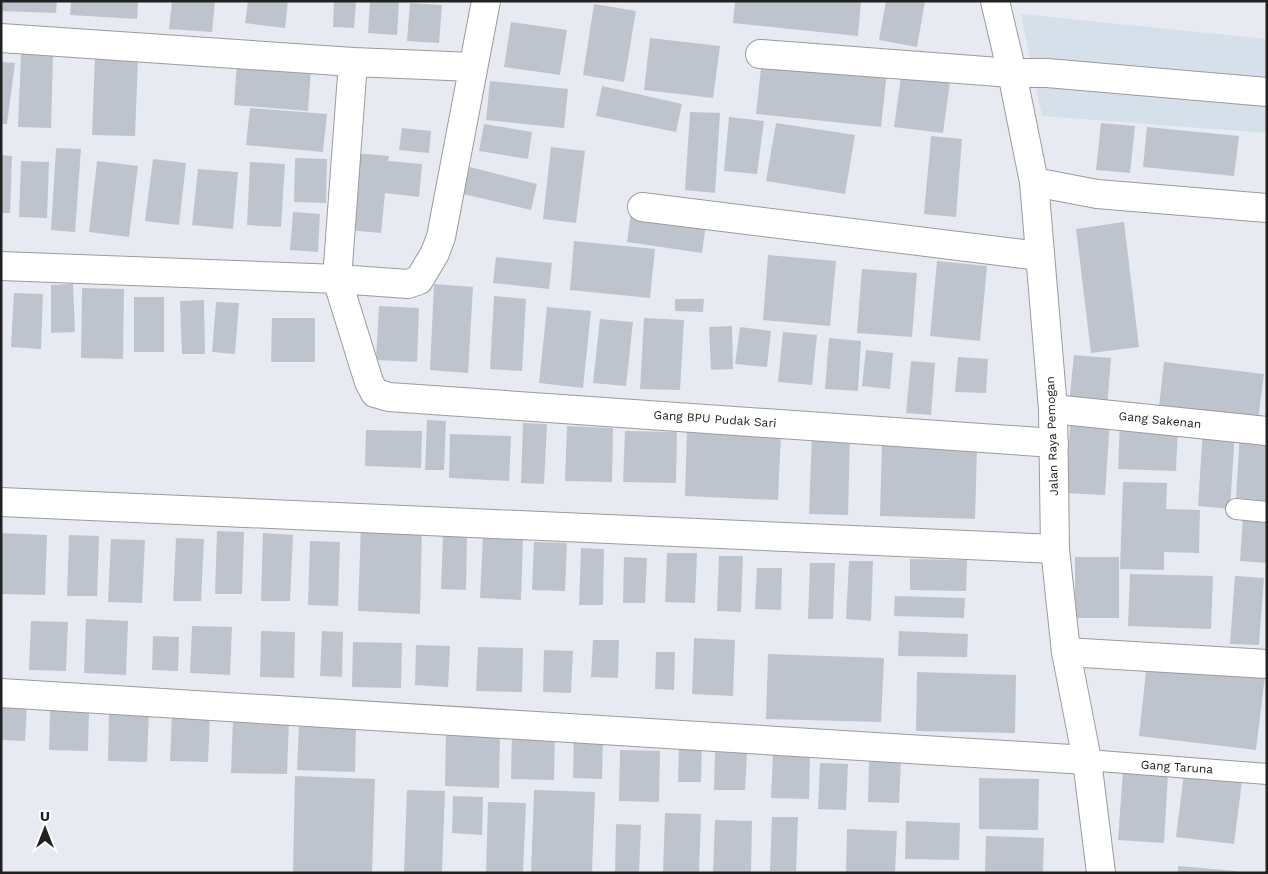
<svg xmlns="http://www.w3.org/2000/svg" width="1268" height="874" font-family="'Work Sans',sans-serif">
<rect width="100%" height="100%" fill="#e8eaf2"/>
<!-- military -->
<path fill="#d5e0eb" d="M1021 14 1267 39V133L1042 116Z"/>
<!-- building -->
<path fill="#bec4ce" d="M1 1H57L56 13 1 11Z
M71 1H138L137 19 70 15Z
M172 1H215L212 32 169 29Z
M248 1H288L285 28 245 23Z
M334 1H356L354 28 333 27Z
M370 1H399L397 35 368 33Z
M735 1H861L858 36 733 23Z
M886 1H925L917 47 879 40Z
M410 3 442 5 439 43 407 41Z
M594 4 636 11 624 82 583 75Z
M511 22 567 30 560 75 504 67Z
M650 38 720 46 713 98 644 90Z
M21 54 53 55 51 128 18 127Z
M95 58 138 59 135 136 92 135Z
M762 59 887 72 881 127 756 114Z
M1 62 15 63 7 124H1Z
M237 63 311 69 308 111 234 105Z
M902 69 951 75 943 133 894 127Z
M490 81 568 89 564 128 486 120Z
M602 86 682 104 676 132 596 116Z
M250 108 327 114 323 152 246 145Z
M690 112 720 113 715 193 685 190Z
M729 117 764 121 757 174 724 171Z
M776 123 855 135 845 194 766 181Z
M1101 123 1135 126 1130 173 1096 170Z
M484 124 532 132 528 159 479 151Z
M1147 127 1239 136 1234 176 1143 167Z
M402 128 431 131 429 153 399 150Z
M931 136 962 139 956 217 924 214Z
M551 147 585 151 576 223 543 219Z
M56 148 81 149 75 232 51 230Z
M355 153 389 156 388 161 422 164 419 197 385 193 381 233 348 230Z
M1 155 12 156 10 213H1Z
M295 158 327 159 326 203 294 202Z
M153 159 186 163 179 225 145 221Z
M21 161 49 162 47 218 19 217Z
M97 161 138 166 129 237 89 232Z
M250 162 285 164 281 227 247 225Z
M470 167 537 184 531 210 463 194Z
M198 169 238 172 233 229 192 225Z
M293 212 320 214 318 252 290 250Z
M631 213 706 224 702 253 627 242Z
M1124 222 1139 347 1091 353 1076 229Z
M574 241 655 249 650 298 570 290Z
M768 255 836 261 830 326 763 320Z
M496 257 552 263 549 289 493 283Z
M937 261 987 266 980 341 930 336Z
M862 269 917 273 912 337 857 333Z
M73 284 75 332 51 333V285Z
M434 284 473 287 468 373 430 370Z
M82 288 124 289 123 359 81 358Z
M14 293 43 294 41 349 11 347Z
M494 296 526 299 522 371 490 369Z
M134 297H164V352H134Z
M675 299H704L703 312 675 311Z
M204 300 205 354H182L180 301Z
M216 302 239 303 235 354 212 352Z
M379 306 419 308 417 362 376 360Z
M547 307 591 311 583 388 539 383Z
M272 318H315V362H271Z
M644 318 684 320 680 390 640 389Z
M600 319 633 322 626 386 593 383Z
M732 326 733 369 711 370 709 327Z
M740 327 771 331 767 367 735 364Z
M783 332 817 335 812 385 778 382Z
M829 338 861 341 858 391 825 389Z
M866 350 893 353 890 389 862 386Z
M1074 355 1111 358 1107 407 1069 404Z
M958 357 988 359 986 393 955 392Z
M911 361 935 363 931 415 906 413Z
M1164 362 1264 374 1258 420 1159 407Z
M1071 416 1110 419 1105 495 1065 493Z
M427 420 446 421 444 470H425Z
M523 423 547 424 544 484 521 483Z
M1120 423 1178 426 1176 471 1118 469Z
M567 426 613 428 612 482 565 481Z
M1203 429 1235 431 1230 509 1198 506Z
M366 430 422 431 421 468 365 466Z
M687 430 781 433 778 500 685 496Z
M625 431 677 432 676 483 623 482Z
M1240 432 1267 434V501L1236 498Z
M450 434 511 436 509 481 449 478Z
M812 434 850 435 848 515 809 514Z
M882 444 977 448 975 519 880 516Z
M1123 482 1167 483 1166 509 1200 510 1199 553 1164 552V570L1120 569Z
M1243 516 1267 517V563L1240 561Z
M361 525 422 527 420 614 358 611Z
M217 531 244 532 242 594H215Z
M1 533 47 535 45 595 1 594Z
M263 533 293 535 290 601H261Z
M69 535 99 536 97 596H67Z
M443 535 467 536 466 590 441 589Z
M483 537 523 539 521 600 480 598Z
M176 538 204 539 201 601H173Z
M111 539 145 540 142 603 108 602Z
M310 541 340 542 338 606 308 605Z
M534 542 567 543 565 591 532 590Z
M581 548 604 549 603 605H579Z
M667 553H697L695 603 665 602Z
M719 556H743L741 612 717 611Z
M624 557 647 558 645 603H623Z
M1075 557H1119V618H1075Z
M910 559 967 560 966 591 910 590Z
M849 561H873L871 621 846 619Z
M810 563H835L833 619H808Z
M757 568H782L781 610 755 609Z
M1130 574 1213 576 1211 629 1128 626Z
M1235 576 1264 578 1259 645 1230 644Z
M895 596 965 598 964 618 894 616Z
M86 619 128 621 126 675 84 673Z
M31 621 68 622 66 671 29 670Z
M192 626 232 627 230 675 190 673Z
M261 631 295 632 294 678 260 677Z
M322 631 343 632 342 677 320 676Z
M899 631 968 634 967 657 898 656Z
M153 636 179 637 178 671 152 670Z
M694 638 735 640 733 696 692 694Z
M593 640H619L618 678 591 677Z
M353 642 402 643 401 688 352 687Z
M416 645 450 646 448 687 415 685Z
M478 647 523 648 522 692 476 691Z
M544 650 573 651 571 693 543 692Z
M656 652H675L674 690 655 689Z
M768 654 884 658 881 722 766 719Z
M1147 662 1265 676 1256 750 1139 736Z
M917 672 1016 675 1015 733 916 731Z
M1 702 27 703 25 741 1 740Z
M109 708 149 709 147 762 108 761Z
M50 710 89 711 88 751 49 750Z
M172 714 210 715 208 762 170 761Z
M233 718 289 719 287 774 231 773Z
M299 723 356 726 355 772 297 770Z
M512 730 555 731 554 780 511 779Z
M446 731 500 733 499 788 445 786Z
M574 733 603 734 602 779 573 778Z
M679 741 702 742 701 782H678Z
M620 750 660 751 659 802 619 801Z
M715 752 747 753 745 790H714Z
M773 753 810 754 809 799 771 798Z
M869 759 901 761 899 803 868 802Z
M820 763 848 764 846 810 818 809Z
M1123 770 1168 773 1164 843 1118 840Z
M1184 774 1242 781 1234 844 1176 837Z
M295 776 375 779 372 873 293 872Z
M979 778 1039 779 1038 830 979 829Z
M407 790 445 791 442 873 404 872Z
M534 790 595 792 592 873H531Z
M453 796 483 797 482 835 452 833Z
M488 802 526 803 523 873H486Z
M665 813 701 814 699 873H663Z
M772 817H798L796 871H770Z
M715 820 752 821 751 873H713Z
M906 821 960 823 959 860 905 859Z
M616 824 641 825 639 873H615Z
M847 829 897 831 895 873H846Z
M986 836 1044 838 1043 873H985Z
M1178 866 1236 871V873H1178Z"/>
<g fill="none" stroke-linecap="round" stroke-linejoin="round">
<defs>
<path id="service" d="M1236 509 1267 512
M1087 760 1267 774"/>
<path id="minor" d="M1 38 353 62 473 67
M760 54 1012 73H1047L1267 92
M353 62 337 279 369 382 375 393 389 397 1054 443
M1034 182 1097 194 1267 208
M642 207 1040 256
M1 266 338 279 408 284 419 280 435 253 441 237 486 1
M1053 409 1267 431
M1 502 1055 549
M1066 652 1267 664
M1 693 1087 760"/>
<path id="tertiary" d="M995 1 1012 73 1034 182 1053 409 1055 549 1066 652 1087 760 1101 873"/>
</defs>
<!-- service casing -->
<use href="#service" stroke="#9b9b9b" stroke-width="22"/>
<!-- minor casing -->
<use href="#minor" stroke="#9b9b9b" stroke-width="30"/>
<!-- tertiary casing -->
<use href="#tertiary" stroke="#9b9b9b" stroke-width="30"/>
<!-- service -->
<use href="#service" stroke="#fff" stroke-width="20"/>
<!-- minor -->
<use href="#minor" stroke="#fff" stroke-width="28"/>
<!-- tertiary -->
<use href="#tertiary" stroke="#fff" stroke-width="28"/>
</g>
<g text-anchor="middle" stroke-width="4" stroke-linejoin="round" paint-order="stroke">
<!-- street labels -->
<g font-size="12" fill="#212121" stroke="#fff">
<text transform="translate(715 419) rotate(4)" y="4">Gang BPU Pudak Sari</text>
<text transform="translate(1160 420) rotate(6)" y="4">Gang Sakenan</text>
<text transform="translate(1052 436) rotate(-92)" y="4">Jalan Raya Pemogan</text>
<text transform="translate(1177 767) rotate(4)" y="4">Gang Taruna</text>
</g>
</g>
<!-- border -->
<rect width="1268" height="874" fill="none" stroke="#212121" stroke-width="5"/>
<!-- north arrow -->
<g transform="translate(45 829)" stroke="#ffffff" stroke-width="4" paint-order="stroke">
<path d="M0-4L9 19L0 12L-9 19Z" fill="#212121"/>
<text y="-8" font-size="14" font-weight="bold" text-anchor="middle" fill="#212121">U</text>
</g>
</svg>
